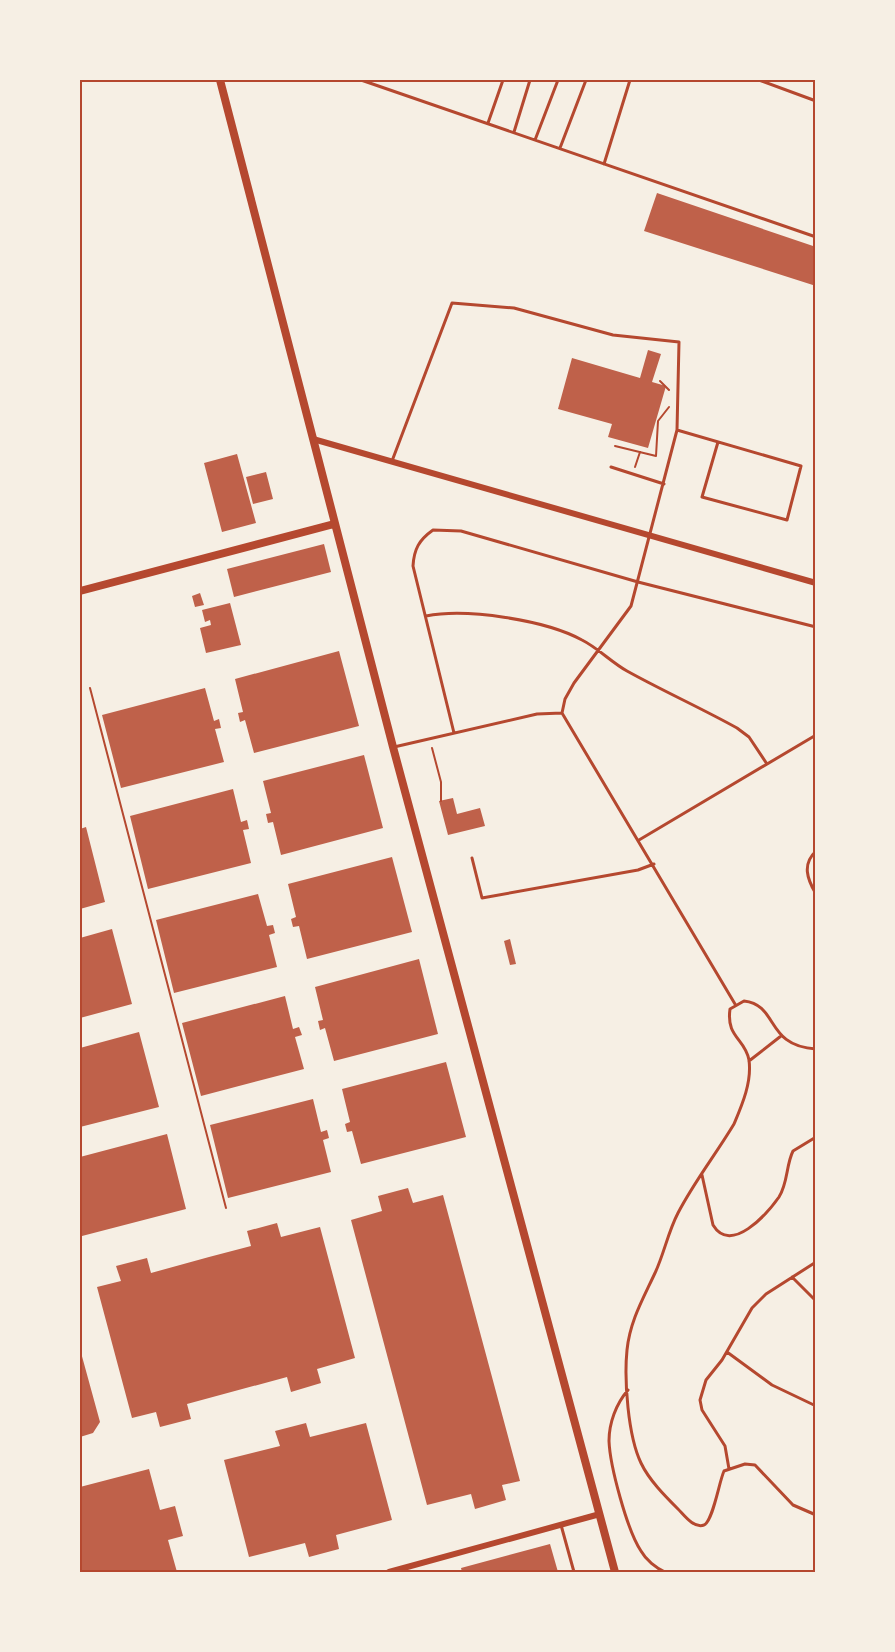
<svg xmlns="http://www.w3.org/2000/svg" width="895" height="1652" font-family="'Golos Text',sans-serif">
<rect width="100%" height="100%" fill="#f6efe4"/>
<!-- building -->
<path fill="#bf614a" d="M657 193 816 247V286L644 231Z
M648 350 661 354 652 382 666 386 648 448 608 437 612 424 558 409 572 358 640 378Z
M237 454 256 523 222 532 204 463Z
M266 472 273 499 253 504 246 477Z
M324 544 331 572 234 597 227 569Z
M200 593 204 605 195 607 192 596Z
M230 603 241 645 206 653 200 628 211 625 210 620 205 622 202 610Z
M339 651 359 726 254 753 245 720 240 722 238 713 243 712 235 679Z
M205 688 214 721 219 719 221 728 215 729 224 762 121 788 102 715Z
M364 755 383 828 281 855 273 822 268 823 266 814 271 813 263 781Z
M233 789 241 822 247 820 249 829 243 830 251 863 148 889 130 816Z
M453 798 457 814 480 808 485 826 448 835 439 801Z
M86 827 105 902 80 909V829Z
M392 857 412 932 307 959 299 926 293 927 291 919 296 917 288 884Z
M258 894 267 926 273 925 275 933 269 935 277 967 174 993 156 920Z
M112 929 132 1004 80 1018V938Z
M510 939 516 964 510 965 504 941Z
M419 959 438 1034 334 1061 325 1028 320 1030 318 1021 323 1020 315 987Z
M285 996 293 1029 299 1027 302 1035 295 1037 304 1069 201 1096 182 1023Z
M139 1032 159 1107 80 1127V1048Z
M446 1062 466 1137 361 1164 352 1131 347 1132 345 1124 350 1122 342 1089Z
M313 1099 321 1132 327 1130 329 1138 323 1140 331 1172 228 1198 210 1125Z
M167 1134 186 1209 82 1236 80 1157Z
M408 1188 413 1203 443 1195 520 1481 502 1485 506 1500 475 1509 471 1494 427 1505 351 1220 382 1211 378 1196Z
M277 1223 281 1237 320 1227 355 1358 317 1369 321 1383 291 1392 287 1377 187 1404 191 1419 160 1427 156 1412 132 1418 97 1287 121 1281 116 1266 147 1258 151 1273 209 1257 251 1246 247 1231Z
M80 1349 100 1422 93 1433 80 1437Z
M306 1423 310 1437 366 1423 392 1520 336 1535 339 1549 309 1557 305 1543 249 1557 224 1460 280 1446 275 1431Z
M149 1469 160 1510 175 1506 183 1536 168 1540 177 1572H80V1487Z
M550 1544 558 1572H462L461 1568Z"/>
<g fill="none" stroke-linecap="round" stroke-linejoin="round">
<!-- path -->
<path stroke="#b5482f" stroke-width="2" d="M660 381 669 390
M615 446 656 456 658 421 669 407
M635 467 640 452
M90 688 226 1208
M432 748 441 782V801"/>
<!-- service -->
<path stroke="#b5482f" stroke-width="3" d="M361 80 816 237
M759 80 816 101
M488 123 503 80
M514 132 530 80
M535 140 558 80
M560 148 586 80
M604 164 630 80
M718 442 702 497 787 520 801 466 677 430 631 606 574 683 565 699 562 713 735 1004
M392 461 452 303 514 308 613 335 679 342 677 430
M611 467 664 484
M426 616C467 608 545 620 582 640 598 648 611 662 627 671 663 691 701 708 737 728L749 737 767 764
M454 733 413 566C414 549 419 540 433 530L461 531 638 582 816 627
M394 747 537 714 562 713
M639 840 816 735
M816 851C802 864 807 879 816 894
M472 858 482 898 638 870 654 864
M816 1049C765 1046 779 1005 744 1001L730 1009C726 1038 745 1038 749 1060 752 1082 742 1105 734 1124 716 1154 694 1182 678 1213 668 1232 664 1254 655 1273 643 1299 630 1321 627 1350 624 1380 628 1436 641 1463 649 1480 665 1496 678 1509 684 1515 694 1529 704 1525 713 1521 719 1482 724 1471L745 1464 755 1465 793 1505 816 1515
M749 1061 781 1036
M702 1175 713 1225C731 1255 767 1214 779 1197 788 1183 786 1165 793 1151L816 1137
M792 1277 816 1301
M727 1352 772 1385 816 1406
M628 1390C616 1404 609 1423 609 1441 610 1466 627 1530 641 1551 646 1560 656 1568 665 1572
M729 1469 725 1446 702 1410 700 1400 706 1380 722 1360 752 1308 766 1294 816 1262
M561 1525 574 1572"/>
<!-- minor -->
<path stroke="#b5482f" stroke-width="6" d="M313 439 816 583
M389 1572 600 1514"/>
<!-- tertiary -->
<path stroke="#b5482f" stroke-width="8" d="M220 80 393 747 615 1572
M80 591 334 524"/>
</g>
<!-- border -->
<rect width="895" height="1652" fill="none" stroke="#f6efe4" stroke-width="162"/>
<rect x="81" y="81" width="733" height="1490" fill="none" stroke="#b5482f" stroke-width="2"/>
</svg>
